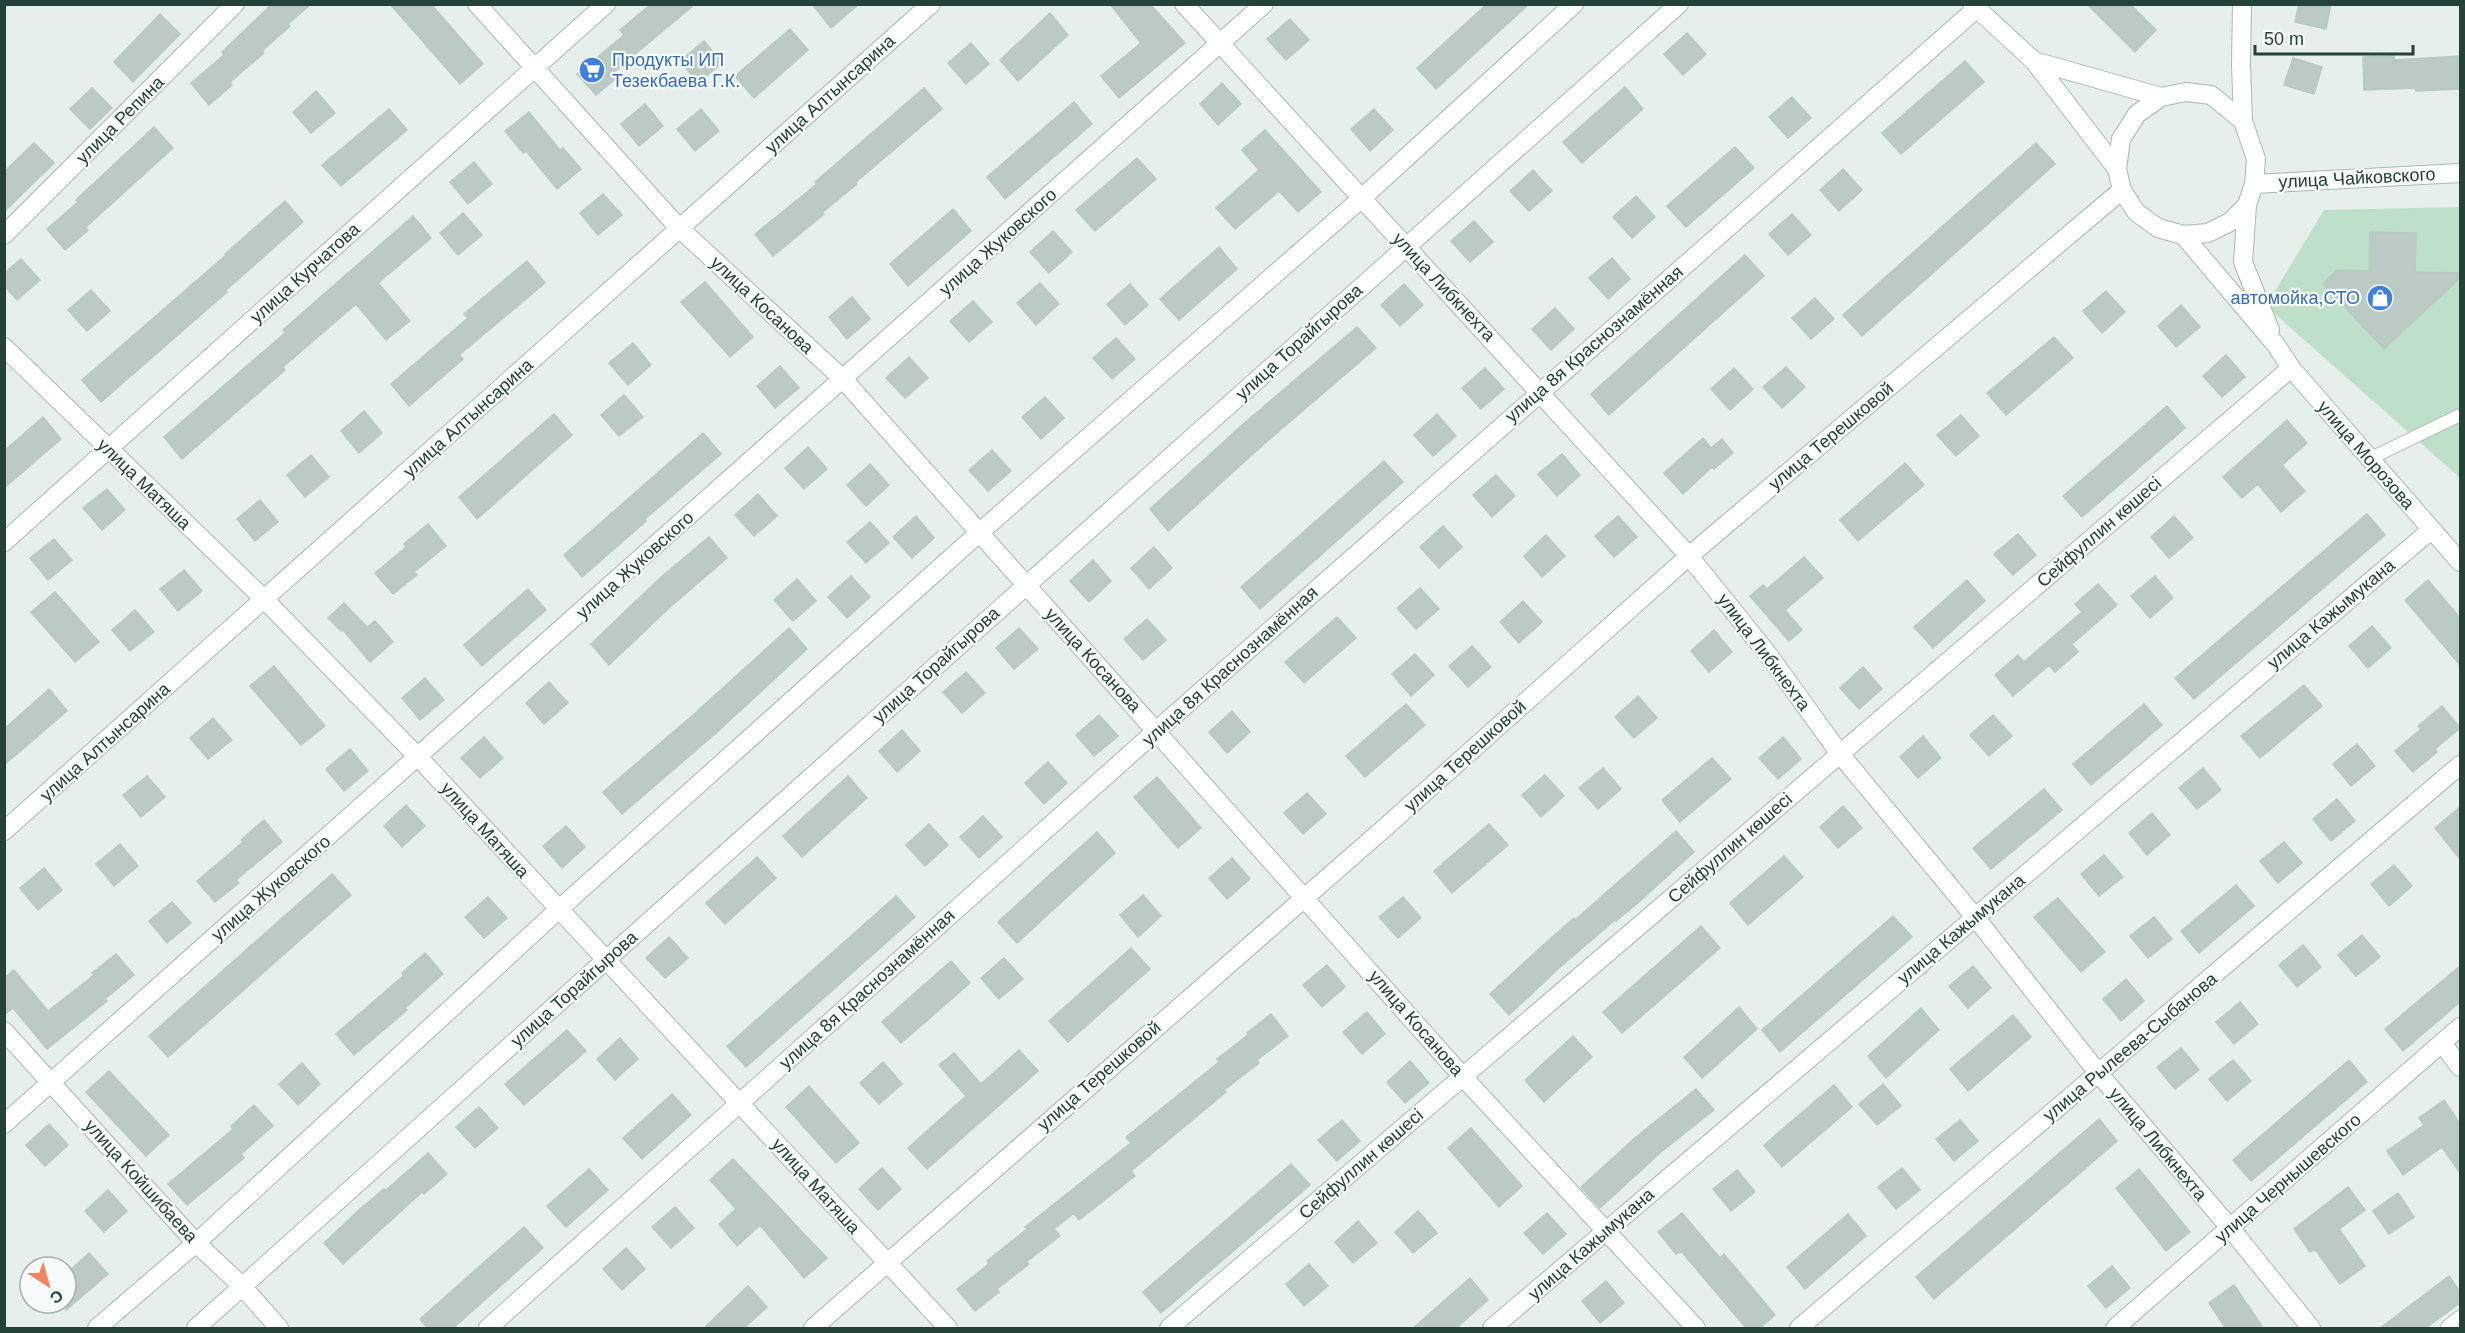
<svg xmlns="http://www.w3.org/2000/svg" width="2465" height="1333" font-family="Arial,sans-serif">
<rect width="100%" height="100%" fill="#e6efeb"/>
<!-- green -->
<path fill="#bfe0c8" d="M2460 207V478L2266 306 2324 210Z"/>
<!-- building -->
<path fill="#bbcac4" stroke="#b8c9c2" stroke-width="1.5" d="M272 4H311L288 24 290 26 262 51 264 53 230 82 232 85 209 105 191 83 224 55 222 52Z
M390 4H431L483 64 460 84Z
M651 4H695L615 71 619 76 596 95 577 74 624 35 620 30Z
M812 4H859L831 28Z
M1110 4H1150L1185 43 1119 98 1101 76 1141 43Z
M1487 4H1529L1436 89 1417 68Z
M2087 4H2130L2156 30 2135 52Z
M2299 4H2331L2326 29 2295 22Z
M1050 13 1068 35 1018 81 1000 60Z
M160 14 180 34 133 82 114 62Z
M1290 19 1309 40 1286 60 1267 39Z
M790 29 808 50 754 98 735 76Z
M1687 33 1706 54 1683 75 1664 54Z
M704 41 722 63 698 83 680 61Z
M971 43 989 64 966 84 948 63Z
M2394 56V60L2460 56V89L2416 91 2415 88 2364 90 2363 57Z
M2293 58 2322 67 2314 94 2284 85Z
M1965 61 1984 82 1901 154 1882 133Z
M1222 83 1241 104 1218 125 1200 104Z
M1625 87 1643 109 1582 163 1563 142Z
M92 88 112 108 90 129 70 109Z
M924 88 942 109 856 182 857 184 823 212 824 214 773 256 755 234 817 184 815 182Z
M316 91 335 113 311 133 293 112Z
M1792 97 1811 118 1788 138 1769 117Z
M1074 102 1092 124 1005 199 987 177Z
M645 104 663 126 639 146 621 124Z
M389 109 407 130 341 186 322 165Z
M701 109 719 131 695 151 677 129Z
M1374 109 1393 130 1370 151 1351 129Z
M529 112 560 150 563 148 581 169 557 189 526 151 523 153 505 131Z
M154 127 173 148 86 227 88 230 65 250 47 229 78 202 76 200Z
M1265 130 1321 192 1298 212 1279 191 1235 229 1216 208 1259 170 1242 150Z
M34 143 54 163 4 212V172Z
M2036 143 2055 164 1862 336 1843 315Z
M1735 147 1754 168 1686 227 1667 206Z
M1137 158 1156 179 1095 231 1076 210Z
M474 162 492 184 468 204 450 182Z
M1843 169 1862 190 1839 211 1820 190Z
M1533 170 1552 191 1529 211 1510 191Z
M603 194 622 215 598 235 580 213Z
M1636 196 1655 217 1632 238 1613 217Z
M285 201 303 222 226 290 227 292 101 402 82 380 226 255 225 254Z
M953 209 971 231 908 286 890 264Z
M463 213 482 235 458 255 440 233Z
M1792 214 1811 235 1788 255 1769 234Z
M413 216 431 238 378 283 410 321 386 340 356 304 283 367 285 370 182 459 164 437 285 333 283 330Z
M1474 221 1493 242 1470 262 1451 241Z
M1053 231 1072 252 1049 273 1030 252Z
M2370 232 2416 233 2415 272 2460 273V278L2384 349 2323 284 2337 270 2369 271Z
M1219 247 1237 269 1179 320 1160 299Z
M1745 255 1764 276 1609 415 1591 394Z
M1612 258 1630 279 1608 299 1589 278Z
M21 259 40 280 17 300 4 286V273Z
M527 261 545 283 459 355 463 359 409 406 391 384 468 318 464 314Z
M705 282 753 337 730 357 681 302Z
M1040 283 1059 304 1036 325 1017 303Z
M1130 284 1148 305 1125 325 1107 304Z
M1404 284 1423 305 1400 326 1381 305Z
M91 290 110 311 87 331 68 310Z
M2106 291 2125 312 2102 333 2083 311Z
M852 297 870 319 847 339 829 317Z
M1815 298 1834 319 1811 339 1792 318Z
M973 301 992 322 969 342 950 321Z
M2181 305 2200 327 2176 347 2158 326Z
M1555 308 1574 329 1551 350 1532 329Z
M1357 327 1376 348 1265 443 1168 531 1150 509 1241 426Z
M2054 337 2073 358 2006 415 1987 393Z
M1116 338 1135 359 1112 379 1093 358Z
M633 343 651 365 628 385 609 363Z
M2226 355 2245 377 2222 397 2203 376Z
M909 357 928 378 905 398 886 378Z
M780 366 799 388 775 408 757 386Z
M1786 367 1805 387 1782 408 1763 387Z
M1485 368 1504 389 1481 409 1462 388Z
M1734 368 1753 389 1730 410 1711 389Z
M624 395 643 417 619 436 601 415Z
M1045 397 1064 418 1041 439 1022 417Z
M2167 406 2185 428 2082 517 2063 496Z
M364 411 382 433 359 453 341 431Z
M554 414 572 435 477 519 459 497Z
M1437 414 1456 436 1433 456 1414 435Z
M1961 415 1979 436 1956 456 1937 435Z
M43 417 61 439 4 488V451Z
M2287 420 2307 443 2282 465 2305 491 2281 512 2258 484 2242 498 2223 477Z
M703 433 721 454 645 519 646 521 582 577 564 555Z
M1703 438 1711 448 1722 439 1733 453 1714 469 1712 467 1683 494 1664 473Z
M808 447 827 469 804 489 785 468Z
M992 450 1011 471 988 491 969 470Z
M1562 454 1580 475 1557 496 1538 474Z
M311 455 329 477 305 497 287 475Z
M1384 461 1403 482 1260 609 1241 587Z
M1905 463 1924 485 1858 541 1840 520Z
M870 464 889 485 866 506 847 485Z
M1496 475 1515 496 1492 517 1473 495Z
M107 489 125 510 102 530 83 508Z
M758 494 777 516 754 536 735 515Z
M260 500 278 522 255 541 237 519Z
M2367 514 2385 535 2194 699 2175 678Z
M916 516 934 538 912 558 893 537Z
M1618 516 1637 537 1614 557 1595 536Z
M2174 516 2193 538 2169 558 2151 537Z
M870 522 889 543 866 563 847 542Z
M428 524 446 546 414 572 417 575 393 594 375 573 406 547 404 544Z
M1443 526 1462 547 1439 568 1420 547Z
M2018 534 2036 555 2013 575 1994 554Z
M1546 535 1565 556 1542 577 1524 556Z
M709 537 727 558 669 608 609 665 591 644 660 578Z
M54 539 72 560 48 580 30 558Z
M1154 547 1172 568 1149 589 1131 568Z
M1804 557 1823 578 1785 610 1802 630 1789 641 1750 596 1763 585 1767 589Z
M1093 560 1111 581 1089 602 1070 581Z
M184 570 202 591 178 611 160 589Z
M851 576 870 597 847 618 828 597Z
M2155 576 2173 598 2150 618 2131 596Z
M797 579 816 601 793 621 774 600Z
M1967 580 1985 601 1933 648 1914 627Z
M2428 580 2460 618V665L2405 600Z
M2098 584 2117 605 2072 644 2078 652 2055 672 2049 665 2013 696 1995 675 2018 655 2024 662 2082 612 2075 604Z
M1420 588 1439 609 1416 629 1397 608Z
M528 589 546 610 482 666 464 645Z
M55 592 99 642 75 662 31 612Z
M1523 601 1542 622 1519 643 1500 622Z
M344 603 367 627 375 621 393 642 370 662 343 630 341 631 328 618Z
M135 610 154 632 130 651 112 630Z
M1337 617 1356 638 1304 683 1285 662Z
M1147 619 1166 640 1143 660 1124 639Z
M2372 626 2391 648 2368 668 2349 646Z
M789 628 807 649 716 733 622 814 603 792 692 716Z
M1019 628 1038 649 1014 669 996 648Z
M1714 630 1732 652 1709 672 1691 651Z
M1472 646 1491 667 1468 687 1449 666Z
M1415 654 1434 675 1411 696 1392 674Z
M274 666 325 726 301 745 250 686Z
M1863 667 1882 689 1859 709 1840 688Z
M966 672 985 693 962 713 943 692Z
M425 678 444 700 420 720 402 698Z
M549 682 568 703 544 724 526 703Z
M2304 685 2322 706 2260 758 2241 736Z
M49 689 67 711 4 765V729Z
M1638 696 1657 718 1634 738 1615 717Z
M1406 704 1425 725 1365 777 1346 756Z
M2144 704 2162 725 2091 785 2073 764Z
M2442 706 2460 728 2435 749 2437 752 2413 772 2395 751 2421 729 2418 726Z
M1232 711 1250 732 1227 753 1209 732Z
M1099 715 1118 736 1094 756 1076 735Z
M1993 715 2012 736 1989 756 1970 735Z
M213 718 232 740 208 759 190 738Z
M902 730 920 751 897 772 879 751Z
M1923 736 1941 758 1918 778 1900 757Z
M484 737 503 758 480 778 461 758Z
M1783 737 1801 759 1778 779 1759 758Z
M2357 744 2375 766 2351 786 2333 764Z
M350 749 368 771 344 791 326 769Z
M1712 758 1731 779 1680 822 1662 800Z
M1048 762 1067 783 1044 804 1025 783Z
M1603 768 1621 789 1598 809 1579 788Z
M2203 768 2221 790 2197 809 2179 788Z
M1545 775 1564 796 1541 817 1522 795Z
M147 776 165 797 141 817 123 795Z
M848 776 867 798 802 857 783 836Z
M1157 777 1201 828 1178 848 1134 797Z
M2044 789 2062 810 1991 869 1973 848Z
M1307 793 1326 814 1303 834 1284 813Z
M2337 799 2355 821 2331 841 2313 819Z
M406 805 425 826 402 847 384 826Z
M1843 806 1862 828 1838 848 1820 827Z
M2460 807V859L2435 828Z
M2152 813 2170 835 2147 855 2129 833Z
M983 816 1002 837 979 858 960 837Z
M264 820 282 842 236 880 239 883 215 902 197 881 243 842 241 840Z
M929 824 948 845 925 866 906 845Z
M1489 824 1508 845 1452 893 1434 871Z
M566 826 585 847 562 868 543 846Z
M1676 831 1694 852 1640 901 1616 921 1615 920 1559 968 1509 1015 1490 994 1550 939 1574 918 1575 920Z
M1097 832 1115 853 1017 943 998 922Z
M2284 842 2302 863 2278 883 2260 861Z
M120 844 138 866 114 886 96 864Z
M2104 855 2123 877 2099 896 2081 874Z
M1784 856 1803 877 1748 925 1730 903Z
M757 857 776 878 725 924 706 903Z
M1232 858 1250 879 1227 899 1209 878Z
M2394 865 2412 886 2389 906 2371 884Z
M44 868 62 890 38 910 20 888Z
M332 874 351 895 168 1057 149 1036Z
M2236 885 2254 906 2199 953 2181 931Z
M1143 895 1161 916 1138 937 1120 915Z
M896 896 915 917 746 1067 727 1046Z
M488 897 507 918 484 938 465 917Z
M1403 897 1421 918 1398 938 1379 917Z
M2058 898 2105 952 2081 972 2034 917Z
M172 902 191 923 167 943 149 921Z
M1893 916 1912 937 1780 1052 1762 1030Z
M2154 917 2172 939 2148 958 2130 936Z
M1701 926 1720 948 1622 1033 1603 1012Z
M2362 935 2380 957 2356 976 2338 955Z
M669 937 688 958 665 978 646 958Z
M2303 945 2321 967 2297 987 2279 965Z
M1131 948 1150 969 1068 1042 1049 1021Z
M425 953 443 974 405 1008 407 1010 354 1055 336 1034 403 976 402 973Z
M116 954 134 975 105 999 107 1001 47 1049 13 1008 4 1015V978L14 970 48 1011 94 975 92 973Z
M1004 958 1023 979 999 999 981 978Z
M951 961 970 983 901 1043 882 1022Z
M1327 965 1345 987 1322 1007 1303 985Z
M1973 966 1991 988 1968 1008 1949 986Z
M2460 966V1002L2403 1051 2385 1029Z
M2126 979 2144 1001 2121 1021 2103 999Z
M2240 1002 2258 1024 2234 1044 2216 1022Z
M1739 1007 1757 1029 1702 1078 1684 1057Z
M1921 1008 1939 1030 1886 1078 1868 1056Z
M1367 1012 1385 1034 1362 1054 1343 1032Z
M1271 1014 1288 1036 1257 1060 1259 1063 1224 1090 1226 1092 1131 1171 1135 1176 1079 1220 1074 1213 1054 1229 1060 1236 1026 1262 1029 1264 997 1289 999 1292 975 1311 957 1289 989 1264 987 1261 1027 1229 1025 1227 1131 1143 1126 1137 1219 1062 1217 1059 1248 1035 1247 1033Z
M2013 1015 2031 1037 1968 1091 1950 1069Z
M567 1030 586 1051 524 1105 505 1084Z
M1573 1036 1592 1057 1544 1102 1525 1080Z
M620 1038 638 1059 615 1080 597 1059Z
M2181 1048 2199 1070 2175 1089 2157 1067Z
M1019 1050 1038 1071 927 1169 908 1148 966 1096 939 1065 954 1053 981 1084Z
M2233 1060 2251 1081 2227 1101 2209 1079Z
M2349 1060 2367 1082 2251 1181 2233 1160Z
M1410 1061 1429 1083 1405 1103 1387 1082Z
M883 1062 902 1084 879 1104 860 1083Z
M302 1063 320 1084 298 1105 279 1084Z
M109 1071 169 1135 146 1156 86 1092Z
M1883 1084 1901 1106 1877 1125 1859 1104Z
M1834 1085 1852 1107 1782 1167 1764 1145Z
M809 1086 859 1143 836 1163 786 1107Z
M1696 1089 1714 1110 1661 1152 1600 1208 1581 1187 1636 1137Z
M672 1094 691 1115 642 1159 623 1138Z
M2444 1100 2460 1124V1173L2442 1147 2403 1175 2387 1151 2424 1125 2419 1118Z
M254 1105 273 1126 241 1154 244 1158 187 1205 168 1184 233 1129 231 1126Z
M479 1107 498 1128 475 1148 456 1127Z
M2099 1119 2117 1141 1934 1299 1916 1277Z
M1342 1120 1360 1141 1337 1161 1318 1140Z
M1960 1120 1978 1141 1954 1161 1936 1139Z
M49 1124 68 1145 45 1166 26 1145Z
M1471 1128 1522 1186 1499 1207 1448 1148Z
M428 1153 447 1174 424 1194 422 1192 343 1264 324 1243 360 1209 384 1189 385 1191Z
M733 1159 827 1258 804 1278 760 1225 737 1246 719 1224 736 1209 710 1180Z
M1291 1164 1310 1185 1161 1313 1143 1292Z
M882 1168 901 1189 878 1210 859 1189Z
M1902 1168 1920 1190 1896 1209 1878 1187Z
M589 1169 608 1190 566 1227 547 1206Z
M2139 1169 2190 1232 2166 1251 2116 1188Z
M1737 1170 1755 1192 1731 1211 1713 1189Z
M2348 1187 2365 1210 2339 1229 2365 1266 2340 1284 2315 1249 2310 1252 2294 1229Z
M108 1190 127 1211 104 1232 85 1211Z
M2398 1193 2414 1217 2389 1234 2373 1211Z
M675 1207 694 1228 671 1248 652 1227Z
M1418 1211 1437 1233 1413 1253 1395 1232Z
M1547 1213 1566 1234 1543 1254 1524 1233Z
M1682 1213 1720 1258 1724 1254 1775 1315 1759 1329H1747L1681 1251 1676 1254 1658 1232Z
M1848 1214 1866 1236 1805 1289 1787 1267Z
M1358 1221 1377 1243 1353 1263 1335 1242Z
M524 1227 543 1248 452 1329H428L420 1319Z
M626 1248 645 1269 622 1290 603 1269Z
M89 1253 108 1274 66 1310V1274Z
M1309 1264 1328 1286 1304 1306 1286 1284Z
M2112 1266 2130 1288 2106 1308 2088 1286Z
M2449 1276 2460 1292V1303L2424 1329H2379Z
M1470 1278 1488 1300 1455 1329H1412Z
M1606 1281 1624 1303 1600 1323 1582 1301Z
M2234 1285 2264 1329H2226L2209 1303Z
M748 1286 767 1307 743 1329H703Z"/>
<g fill="none" stroke-linecap="round" stroke-linejoin="round">
<defs>
<path id="lane" d="M2369 459 2460 415"/>
<path id="street" d="M477 4 679 228 843 379 1463 1077 1696 1328
M1184 4 1689 556 1767 653 1840 754 1975 917 2099 1074 2231 1229 2311 1328
M4 235 235 4
M4 347 265 600 419 758 948 1328
M4 542 606 4
M4 831 931 4
M4 1031 196 1243 243 1287 279 1328
M2442 1043 2460 1067
M4 1124 1264 4
M97 1328 196 1243 558 910 980 532 1362 198 1574 4
M196 1328 606 960 1679 4
M488 1328 1156 731 1976 9
M813 1328 1389 824 1689 556 2122 190
M1169 1328 2291 368
M1492 1328 2431 530
M2115 1328 2460 1027
M2450 1328 2460 1320"/>
<path id="secondary" d="M1972 4 2034 61 2117 169
M2242 4 2241 64 2243 121
M2034 61 2161 97
M2186 92 2211 95 2243 121 2256 159 2254 184 2247 205 2230 222 2208 233 2183 235 2158 228 2136 212 2122 190 2117 169 2121 139 2137 114 2161 97Z
M2254 184 2460 173
M2247 205 2243 262 2270 330
M2183 235 2276 345 2291 368 2460 562
M1799 1328 2460 765"/>
</defs>
<!-- lane casing -->
<use href="#lane" stroke="#a8b8b2" stroke-width="14"/>
<!-- street casing -->
<use href="#street" stroke="#a8b8b2" stroke-width="20"/>
<!-- secondary casing -->
<use href="#secondary" stroke="#a4bbb3" stroke-width="20"/>
<!-- lane -->
<use href="#lane" stroke="#fff" stroke-width="12"/>
<!-- street -->
<use href="#street" stroke="#fff" stroke-width="18"/>
<!-- secondary -->
<use href="#secondary" stroke="#fff" stroke-width="18"/>
</g>
<!-- icons -->
<defs>
<symbol id="supermarket-disc" viewBox="-11 -11 22 22"><circle r="9.5" fill="#3f7fe0" stroke="#f7fbf9"/><path d="M-6-5.5h2.5l.6 2H6L4.5 2H-2.5L-4.4-4H-6ZM-1.5 3.2a1.3 1.3 0 1 0 .1 0ZM3 3.2a1.3 1.3 0 1 0 .1 0Z" fill="#fff"/></symbol>
<symbol id="shop-disc" viewBox="-11 -11 22 22"><circle r="9.5" fill="#3f7fe0" stroke="#f7fbf9"/><path d="M-5-2.5h2.3a2.7 3.5 0 0 1 5.4 0H5L5.5 6h-11ZM-1.5-2.5h3a1.5 2.3 0 0 0-3 0Z" fill="#fff"/></symbol>
</defs>
<g fill-rule="evenodd">
<use href="#supermarket-disc" x="577" y="55" width="30" height="30"/>
<use href="#shop-disc" x="2365" y="283" width="30" height="30"/>
</g>
<g text-anchor="middle" stroke-width="4.5" stroke-linejoin="round" paint-order="stroke">
<!-- shop labels -->
<g font-size="18" fill="#366cbe" stroke="#f7fbf9" text-anchor="start">
<text x="612" y="66">Продукты ИП<tspan x="612" dy="21">Тезекбаева Г.К.</tspan></text>
<text x="2360" y="304" text-anchor="end">автомойка,СТО</text>
</g>
<!-- street labels -->
<g font-size="18" fill="#24423a" stroke="#f7fbf9">
<text transform="translate(830 94) rotate(-42)" y="6">улица Алтынсарина</text>
<text transform="translate(120 120) rotate(-45)" y="6">улица Репина</text>
<text transform="translate(2357 178) rotate(-3)" y="6">улица Чайковского</text>
<text transform="translate(998 242) rotate(-42)" y="6">улица Жуковского</text>
<text transform="translate(305 273) rotate(-42)" y="6">улица Курчатова</text>
<text transform="translate(1444 287) rotate(47)" y="6">улица Либкнехта</text>
<text transform="translate(762 305) rotate(43)" y="6">улица Косанова</text>
<text transform="translate(1299 342) rotate(-42)" y="6">улица Торайгырова</text>
<text transform="translate(1594 344) rotate(-41)" y="6">улица 8я Краснознамённая</text>
<text transform="translate(468 418) rotate(-42)" y="6">улица Алтынсарина</text>
<text transform="translate(1831 436) rotate(-40)" y="6">улица Терешковой</text>
<text transform="translate(2366 455) rotate(49)" y="6">улица Морозова</text>
<text transform="translate(144 484) rotate(44)" y="6">улица Матяша</text>
<text transform="translate(2099 532) rotate(-41)" y="6">Сейфуллин көшесі</text>
<text transform="translate(635 565) rotate(-42)" y="6">улица Жуковского</text>
<text transform="translate(2331 614) rotate(-40)" y="6">улица Кажымукана</text>
<text transform="translate(1764 652) rotate(53)" y="6">улица Либкнехта</text>
<text transform="translate(1093 660) rotate(48)" y="6">улица Косанова</text>
<text transform="translate(936 665) rotate(-42)" y="6">улица Торайгырова</text>
<text transform="translate(1230 666) rotate(-42)" y="6">улица 8я Краснознамённая</text>
<text transform="translate(105 742) rotate(-42)" y="6">улица Алтынсарина</text>
<text transform="translate(1465 756) rotate(-42)" y="6">улица Терешковой</text>
<text transform="translate(485 830) rotate(48)" y="6">улица Матяша</text>
<text transform="translate(1730 848) rotate(-41)" y="6">Сейфуллин көшесі</text>
<text transform="translate(271 888) rotate(-41)" y="6">улица Жуковского</text>
<text transform="translate(1961 929) rotate(-40)" y="6">улица Кажымукана</text>
<text transform="translate(574 989) rotate(-42)" y="6">улица Торайгырова</text>
<text transform="translate(867 989) rotate(-42)" y="6">улица 8я Краснознамённая</text>
<text transform="translate(1416 1023) rotate(49)" y="6">улица Косанова</text>
<text transform="translate(2130 1047) rotate(-40)" y="6">улица Рылеева-Сыбанова</text>
<text transform="translate(1099 1076) rotate(-41)" y="6">улица Терешковой</text>
<text transform="translate(2158 1144) rotate(50)" y="6">улица Либкнехта</text>
<text transform="translate(1361 1164) rotate(-41)" y="6">Сейфуллин көшесі</text>
<text transform="translate(2288 1178) rotate(-41)" y="6">улица Чернышевского</text>
<text transform="translate(141 1181) rotate(48)" y="6">улица Койшибаева</text>
<text transform="translate(816 1186) rotate(48)" y="6">улица Матяша</text>
<text transform="translate(1591 1244) rotate(-41)" y="6">улица Кажымукана</text>
</g>
</g>
<!-- border -->
<rect width="2465" height="1333" fill="none" stroke="#24423a" stroke-width="12"/>
<!-- north arrow -->
<g transform="translate(48 1285) rotate(144)"><circle r="28" fill="#f7fbf9" stroke="#a3b1ad" stroke-width="1.5"/>
<path d="M0-4.5L10 22L0 15L-10 22Z" fill="#f4845f"/>
<text y="-9" font-size="16" font-weight="bold" text-anchor="middle" fill="#24423a">С</text>
</g>
<!-- scale -->
<path d="M2255 45v9h158v-9" fill="none" stroke="#24423a" stroke-width="3"/>
<text x="2264" y="45" font-size="18" fill="#24423a" stroke="#f7fbf9" stroke-width="4.5" paint-order="stroke">50 m</text>
</svg>
